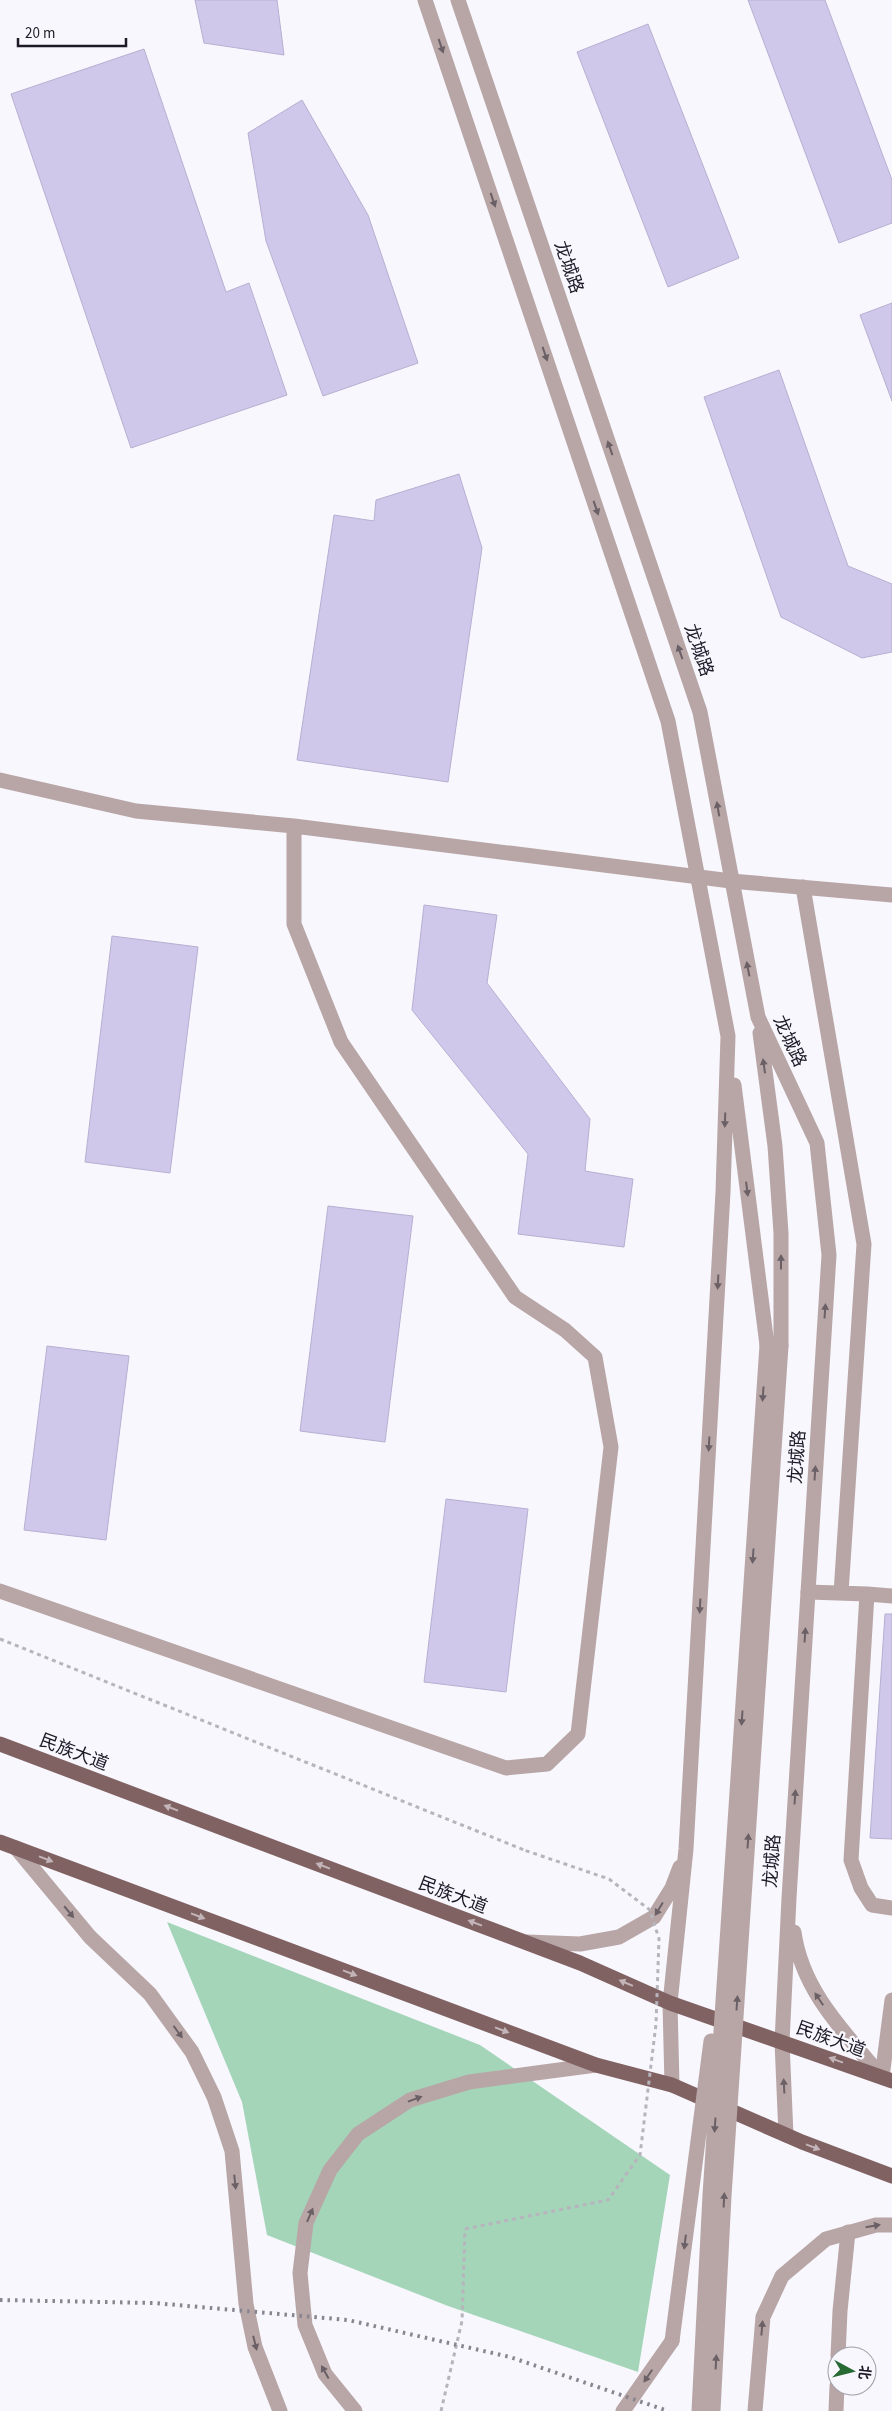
<svg xmlns="http://www.w3.org/2000/svg" width="892" height="2411" font-family="'Source Sans 3','Noto Sans SC',sans-serif">
<rect width="100%" height="100%" fill="#f8f7fe"/>
<!-- green -->
<path fill="#a4d5b9" d="M167 1922 480 2045 670 2175 638 2372 448 2306 267 2235 242 2102Z"/>
<!-- building -->
<path fill="#d0c8ea" stroke="#b7afd1" d="M195 0H277L284 55 204 43Z
M748 0H825L892 180V223L839 243Z
M648 24 739 258 668 287 577 52Z
M144 49 226 292 249 283 287 395 131 448 11 94Z
M302 100 368 215 418 363 323 396 266 241 248 133Z
M892 303V401L860 315Z
M779 370 848 566 892 584V652L862 658 781 617 704 397Z
M459 474 482 548 448 782 297 760 334 515 374 521 376 500Z
M424 905 497 915 487 983 590 1119 585 1171 633 1179 624 1247 518 1234 528 1154 412 1010Z
M112 936 198 947 170 1173 85 1162Z
M328 1206 413 1216 385 1442 300 1431Z
M47 1346 129 1356 106 1540 24 1530Z
M446 1499 528 1509 506 1692 424 1682Z
M885 1614H892V1839L870 1838Z"/>
<g fill="none" stroke-linecap="round" stroke-linejoin="round">
<!-- path -->
<path stroke="#b6b4bc" stroke-width="3" stroke-dasharray="4 4" stroke-linecap="butt" d="M0 1639 524 1850
M441 2411 462 2321 465 2229"/>
<!-- service -->
<path stroke="#b8a6a6" stroke-width="15" d="M803 887 864 1244 841 1593
M808 1592 867 1594 851 1860 861 1888 872 1905 892 1908
M867 1594 892 1596
M838 2356 840 2311 848 2232
M836 2411 837 2386"/>
<!-- minor -->
<path stroke="#b8a6a6" stroke-width="15" d="M0 780 136 811 294 826 731 881 892 895
M0 1591 506 1768 547 1764 578 1734 611 1447 595 1357 565 1330 515 1297 341 1042 294 924V826
M882 2077 892 2000"/>
<!-- tertiary -->
<path stroke="#b8a6a6" stroke-width="15" d="M425 0 668 721 728 1036 723 1192 686 1849 670 2003 672 2085
M458 0 700 712 758 1017 817 1143 829 1255 789 1898 782 2042 786 2135
M760 1033 775 1146 781 1233V1346
M734 1085 767 1345
M16 1848 90 1937 150 1994 192 2052 214 2097 232 2151 246 2304 255 2347 280 2411
M794 1932C802 1991 845 2033 882 2077
M527 1942 580 1944 619 1937 654 1917 672 1888 680 1867
M355 2411 325 2374 305 2325 300 2273 306 2223 330 2170 358 2134 410 2100 469 2082 596 2065
M623 2411 672 2341
M755 2411 763 2317 782 2276 826 2239 876 2225H892"/>
<!-- primary -->
<path stroke="#816263" stroke-width="15" d="M0 1744 580 1963 670 2003 892 2081
M0 1842 596 2065 672 2085 802 2142 892 2176"/>
<!-- rail -->
<path stroke="#87858f" stroke-width="4" stroke-dasharray="2.5 5" stroke-linecap="butt" d="M0 2300 154 2303 348 2320 510 2357 668 2411"/>
<!-- path-bridge -->
<path stroke="#b6b4bc" stroke-width="3" stroke-dasharray="4 4" stroke-linecap="butt" d="M465 2229 608 2200 640 2155 656 2024 659 1939 650 1910 609 1879 524 1850"/>
<!-- tertiary-bridge -->
<path stroke="#b8a6a6" stroke-width="15" d="M672 2341 711 2041
M699 2411 710 2195 767 1345
M713 2411 724 2196 781 1346"/>
</g>
<!-- one-way arrows -->
<defs><path id="oneway-solid" d="M-6-.8H1V-3.2L6.5 0L1 3.2V.8H-6Z" transform="scale(1.25)"/></defs>
<g fill="#6a6066">
<use href="#oneway-solid" transform="translate(441 46) rotate(71)"/>
<use href="#oneway-solid" transform="translate(493 200) rotate(71)"/>
<use href="#oneway-solid" transform="translate(545 354) rotate(71)"/>
<use href="#oneway-solid" transform="translate(610 448) rotate(-109)"/>
<use href="#oneway-solid" transform="translate(596 508) rotate(71)"/>
<use href="#oneway-solid" transform="translate(680 652) rotate(-109)"/>
<use href="#oneway-solid" transform="translate(718 809) rotate(-100)"/>
<use href="#oneway-solid" transform="translate(748 969) rotate(-101)"/>
<use href="#oneway-solid" transform="translate(764 1066) rotate(-98)"/>
<use href="#oneway-solid" transform="translate(725 1120) rotate(92)"/>
<use href="#oneway-solid" transform="translate(747 1189) rotate(83)"/>
<use href="#oneway-solid" transform="translate(781 1262) rotate(-90)"/>
<use href="#oneway-solid" transform="translate(718 1282) rotate(93)"/>
<use href="#oneway-solid" transform="translate(825 1311) rotate(-86)"/>
<use href="#oneway-solid" transform="translate(763 1394) rotate(94)"/>
<use href="#oneway-solid" transform="translate(709 1444) rotate(93)"/>
<use href="#oneway-solid" transform="translate(815 1473) rotate(-86)"/>
<use href="#oneway-solid" transform="translate(753 1556) rotate(94)"/>
<use href="#oneway-solid" transform="translate(700 1606) rotate(93)"/>
<use href="#oneway-solid" transform="translate(805 1635) rotate(-86)"/>
<use href="#oneway-solid" transform="translate(742 1718) rotate(94)"/>
<use href="#oneway-solid" transform="translate(795 1797) rotate(-86)"/>
<use href="#oneway-solid" transform="translate(748 1841) rotate(-86)"/>
<use href="#oneway-solid" transform="translate(659 1909) rotate(121)"/>
<use href="#oneway-solid" transform="translate(69 1912) rotate(50)"/>
<use href="#oneway-solid" transform="translate(819 1999) rotate(-124)"/>
<use href="#oneway-solid" transform="translate(737 2003) rotate(-86)"/>
<use href="#oneway-solid" transform="translate(178 2032) rotate(54)"/>
<use href="#oneway-solid" transform="translate(784 2086) rotate(-93)"/>
<use href="#oneway-solid" transform="translate(415 2099) rotate(-20)"/>
<use href="#oneway-solid" transform="translate(715 2125) rotate(94)"/>
<use href="#oneway-solid" transform="translate(235 2182) rotate(84)"/>
<use href="#oneway-solid" transform="translate(724 2200) rotate(-87)"/>
<use href="#oneway-solid" transform="translate(310 2215) rotate(-67)"/>
<use href="#oneway-solid" transform="translate(873 2226) rotate(-10)"/>
<use href="#oneway-solid" transform="translate(685 2242) rotate(97)"/>
<use href="#oneway-solid" transform="translate(762 2328) rotate(-85)"/>
<use href="#oneway-solid" transform="translate(255 2343) rotate(76)"/>
<use href="#oneway-solid" transform="translate(716 2362) rotate(-87)"/>
<use href="#oneway-solid" transform="translate(325 2372) rotate(-119)"/>
<use href="#oneway-solid" transform="translate(648 2376) rotate(124)"/>
</g>
<g fill="#c2b4b8">
<use href="#oneway-solid" transform="translate(171 1808) rotate(-159)"/>
<use href="#oneway-solid" transform="translate(46 1859) rotate(21)"/>
<use href="#oneway-solid" transform="translate(323 1866) rotate(-159)"/>
<use href="#oneway-solid" transform="translate(198 1916) rotate(21)"/>
<use href="#oneway-solid" transform="translate(475 1923) rotate(-159)"/>
<use href="#oneway-solid" transform="translate(350 1973) rotate(21)"/>
<use href="#oneway-solid" transform="translate(626 1983) rotate(-157)"/>
<use href="#oneway-solid" transform="translate(502 2030) rotate(21)"/>
<use href="#oneway-solid" transform="translate(836 2060) rotate(-160)"/>
<use href="#oneway-solid" transform="translate(813 2147) rotate(21)"/>
</g>
<g text-anchor="middle" stroke-width="4.5" stroke-linejoin="round" paint-order="stroke">
<!-- street labels -->
<g font-size="18" fill="#1d1a26" stroke="#f8f7fe">
<text transform="translate(569 267) rotate(71)" y="6">龙城路</text>
<text transform="translate(699 650) rotate(71)" y="6">龙城路</text>
<text transform="translate(790 1041) rotate(65)" y="6">龙城路</text>
<text transform="translate(797 1457) rotate(-86)" y="6">龙城路</text>
<text transform="translate(74 1752) rotate(21)" y="6">民族大道</text>
<text transform="translate(772 1861) rotate(-86)" y="6">龙城路</text>
<text transform="translate(453 1895) rotate(21)" y="6">民族大道</text>
<text transform="translate(831 2039) rotate(20)" y="6">民族大道</text>
</g>
</g>
<!-- north arrow -->
<g transform="translate(852 2371) rotate(97)"><circle r="24" fill="#f8f7fe" stroke="#a09fa8"/>
<path d="M0-4L9 19L0 12L-9 19Z" fill="#286a34"/>
<text y="-8" font-size="14" font-weight="bold" text-anchor="middle" fill="#1d1a26">北</text>
</g>
<!-- scale -->
<path d="M18 38v8h108v-8" fill="none" stroke="#1d1a26" stroke-width="2.5"/>
<text x="25" y="38" font-size="15" fill="#1d1a26" stroke="#f8f7fe" stroke-width="4" paint-order="stroke">20 m</text>
</svg>
